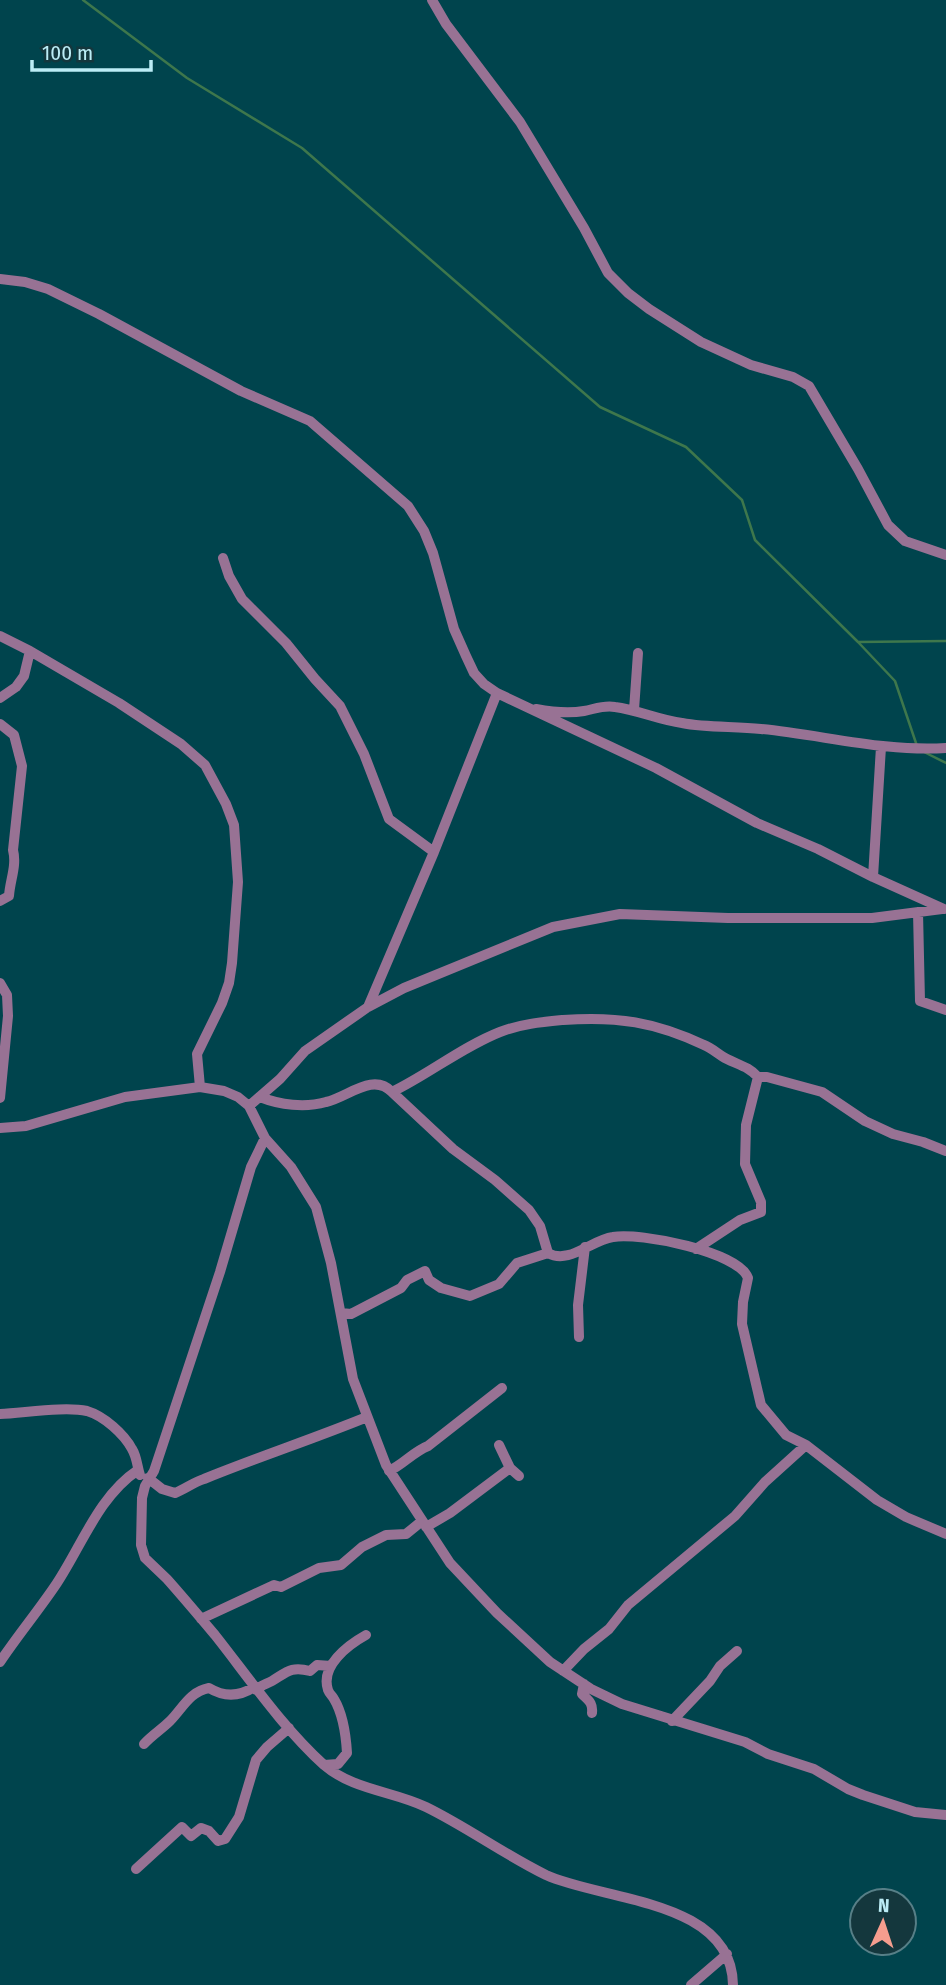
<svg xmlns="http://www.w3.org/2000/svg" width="946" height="1985" font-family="'Fira Sans Condensed',sans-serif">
<rect width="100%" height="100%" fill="#00444d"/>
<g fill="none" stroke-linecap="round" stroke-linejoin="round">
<!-- stream -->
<path stroke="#3e774c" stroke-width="2.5" d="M83 0 187 78 302 148 600 407 686 447 742 500 755 540 858 642 946 641
M858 642 895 681 917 746
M924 752 946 763"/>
<!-- minor -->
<path stroke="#987294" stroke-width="10" d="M432 0 446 24 520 122 584 228 608 273 628 293 649 309 701 342 751 365 793 377 809 386 858 469 888 525 905 541 946 555
M0 279 25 282 48 289 99 314 241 391 310 421 408 506 424 531 433 553 454 629 466 656 474 673 484 684 497 693 656 768 757 823 818 849 873 877 944 909
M223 558 229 576 242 599 286 643 315 679 340 706 364 754 389 819 434 852
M0 636 30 651 119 703 181 744 205 765 226 804 234 825 238 882 232 963 229 983 222 1003 197 1054 200 1087
M0 698 16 687 24 676 30 651
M536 709C552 712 567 714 584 711 595 709 603 705 615 707 638 710 659 720 682 723 708 728 735 726 761 729 823 735 884 752 946 748
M634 710 638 653
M0 724 14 735 22 766 13 850C17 866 10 880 9 896L0 901
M873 877 881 747
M918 912 920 1001 946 1010
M0 983 7 995 8 1016 0 1098
M368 1007 434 852 497 693
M392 1092 453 1149 495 1180 529 1210 540 1226 548 1253C569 1265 591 1240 613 1237 640 1232 739 1252 748 1278L743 1302 742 1324 761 1405 786 1435 806 1445 877 1500 906 1517 946 1534
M260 1097C280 1105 305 1108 326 1102 348 1097 373 1072 392 1092 429 1074 462 1047 500 1032 520 1024 542 1022 563 1020 617 1016 655 1022 704 1045 712 1048 719 1055 727 1059 739 1065 749 1067 758 1077H767L822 1092 865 1121 893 1134 923 1142 946 1151
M249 1106 280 1079 305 1051 368 1007 404 988 553 927 620 914 728 918H872L942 909
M0 1128 26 1126 125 1097 200 1087 224 1091 238 1097 249 1106 265 1138 251 1167 220 1272 154 1471 145 1486 142 1498 141 1545 145 1558 167 1579C183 1597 199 1616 215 1635 249 1678 283 1728 324 1765 353 1790 393 1791 426 1807 467 1827 505 1855 546 1875 603 1901 732 1899 733 1985
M265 1138 291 1167 316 1207 331 1263 353 1379 386 1465 450 1563 497 1613 550 1662 591 1689 622 1704 745 1742 768 1754 814 1769 848 1789 863 1795 915 1812 946 1815
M696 1249 740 1220 761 1212V1202L745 1164 746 1125 758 1077
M341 1313 351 1314 401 1288 407 1280 425 1271 429 1280 441 1288 470 1296 499 1284 517 1263 548 1253
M579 1337 578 1305 585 1247
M0 1414C24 1413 65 1406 87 1411 104 1416 124 1434 132 1449 137 1457 137 1466 140 1475
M499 1445 510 1468 519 1476
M389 1471C404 1464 413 1452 428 1446L502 1388
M148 1478 162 1489 175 1493C185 1489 194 1482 204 1479 258 1457 313 1439 367 1417
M426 1527 450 1513 510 1468
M201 1619 274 1585 281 1587 319 1568 341 1565 362 1547 386 1535 406 1534 422 1521
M0 1662C18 1635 39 1610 57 1583 82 1545 99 1496 138 1470
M563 1671 584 1649 609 1629 628 1605 735 1516 765 1482 806 1445
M584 1684 582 1694C589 1701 593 1703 592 1713
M256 1690C261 1685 267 1684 272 1681 287 1672 291 1666 310 1671L317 1665 331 1666
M672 1721 710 1681 720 1666 737 1651
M144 1744C152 1735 162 1729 170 1721 183 1708 189 1692 209 1688 224 1697 239 1697 254 1687
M324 1765 338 1764 347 1753C346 1736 343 1714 334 1699 332 1695 330 1695 328 1690 320 1666 348 1645 366 1635
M136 1869 182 1827 191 1836 201 1828 209 1831 218 1841 225 1839 239 1817 256 1760 267 1747 289 1728
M691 1985 727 1954"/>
</g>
<!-- north arrow -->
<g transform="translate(883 1922) rotate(3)"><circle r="33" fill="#14373d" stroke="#577f87" stroke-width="2"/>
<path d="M0-5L12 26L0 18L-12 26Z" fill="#f59d8e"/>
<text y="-10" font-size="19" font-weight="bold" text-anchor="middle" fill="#bbecf5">N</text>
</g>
<!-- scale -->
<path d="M32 60v10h119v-10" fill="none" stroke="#bbecf5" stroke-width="3.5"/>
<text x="42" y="60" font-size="21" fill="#bbecf5" stroke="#14373d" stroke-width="5" paint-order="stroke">100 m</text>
</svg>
